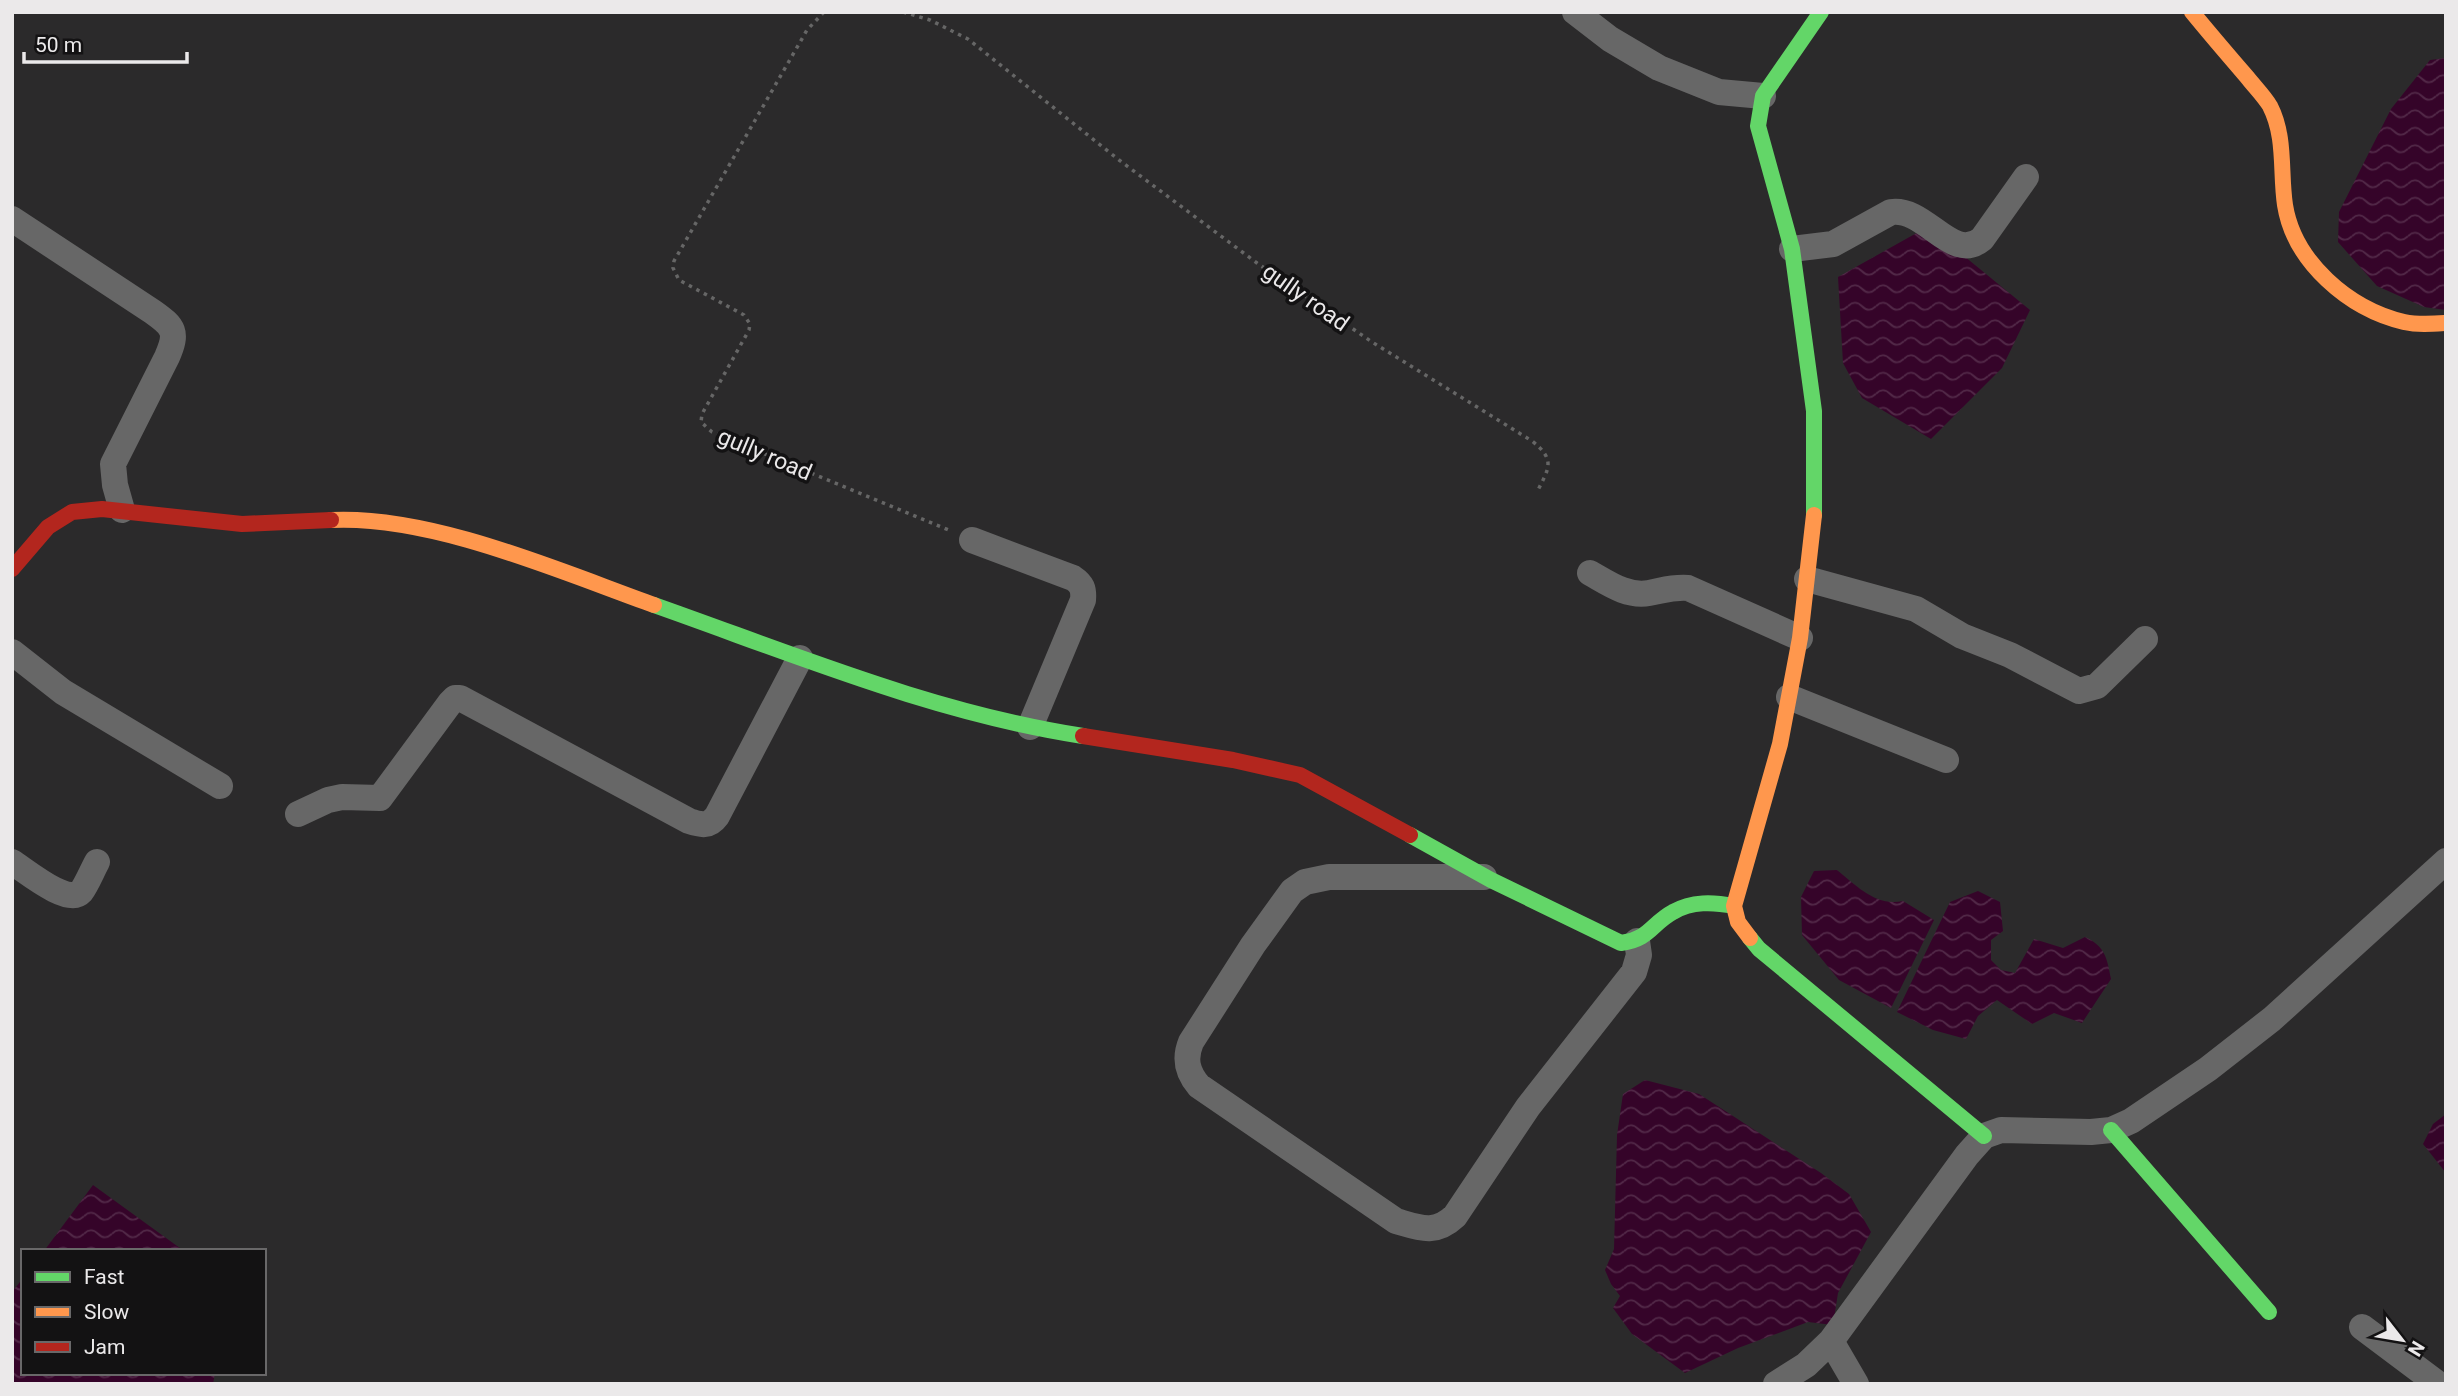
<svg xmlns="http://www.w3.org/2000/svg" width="2458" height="1396" font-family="Roboto,sans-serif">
<defs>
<pattern id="water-waves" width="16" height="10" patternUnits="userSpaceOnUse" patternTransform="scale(1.75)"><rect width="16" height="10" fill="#350429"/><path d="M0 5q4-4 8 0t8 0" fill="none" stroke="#522948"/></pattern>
</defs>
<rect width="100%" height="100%" fill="#2b2a2b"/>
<!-- water -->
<path fill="url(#water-waves)" d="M2446 58V310L2424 307 2377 286 2338 242 2339 212 2391 109 2430 60Z
M1922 230 1942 238 2030 310 2002 368 1931 439 1862 398 1843 363 1838 277Z
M1837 870C1857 886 1876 907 1903 901L1934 920 1891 1008 1839 980 1802 935 1801 897 1814 871Z
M1978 891 2000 902 2003 931 1991 940V960L2001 970 2015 973 2034 939 2063 948 2085 937C2105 946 2107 958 2111 979L2082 1023 2054 1013 2032 1024 1997 1000 1978 1016 1966 1039 1933 1030 1897 1012 1950 902Z
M1645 1080 1699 1094 1821 1173 1849 1194 1871 1232 1838 1293 1833 1325 1808 1322 1738 1348 1685 1373 1632 1334 1613 1308 1620 1296 1611 1284 1605 1270 1614 1249 1617 1135 1623 1094Z
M2446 1114V1173L2423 1144 2433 1124Z
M93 1185 184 1251H44Z
M23 1278V1373H215L213 1384H12V1292Z"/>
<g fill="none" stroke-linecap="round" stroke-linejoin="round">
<!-- path -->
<path stroke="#666" stroke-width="3.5" stroke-dasharray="3.5 5" stroke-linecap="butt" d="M824 12 807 30 674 261 673 268 679 280 744 315 750 324 749 330 702 414 701 422 712 432 951 531
M903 12 930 20 968 39 1119 160 1257 263 1372 342 1532 441C1556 460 1549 468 1537 492"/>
<!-- street -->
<path stroke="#676767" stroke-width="26" d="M1575 12 1610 39 1659 68 1719 92 1763 96
M12 219 153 312C174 327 178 332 167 357L113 464 115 485 122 510
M1792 249 1833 244 1891 212C1926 207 1952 264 1982 239L2026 177
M972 540 1073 578C1082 584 1084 589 1083 600L1030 727
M1590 573C1608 583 1627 597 1649 593 1665 590 1671 587 1688 588L1800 638
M1807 579 1916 609 1962 636 2010 655 2079 691 2097 686 2145 639
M12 652 63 692 220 786
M1789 697 1946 760
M298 814 328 800 342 797 380 798 450 703 455 698H460L689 821C701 825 709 827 717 816L800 658
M12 862C25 870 68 906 81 892 87 884 92 871 97 862
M1484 877H1329L1305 882 1292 891 1253 945 1191 1042C1184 1059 1187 1072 1199 1086L1396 1221C1420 1228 1435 1235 1455 1216L1528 1107 1634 972 1639 955 1637 941
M2362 1327 2438 1384
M1831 1341 1856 1384
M1776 1384 1806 1365 1831 1341 1967 1155 1984 1136 2001 1130 2091 1132 2111 1130 2131 1121 2208 1069 2272 1019 2446 861"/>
<!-- fast -->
<path stroke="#63d668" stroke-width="16" d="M1814 515V411L1792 249 1758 126 1763 96 1821 12
M654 605C796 655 934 713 1083 736
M1410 835 1491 880 1621 943C1650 939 1651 924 1673 912 1692 901 1713 902 1734 906
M1750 938 1759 949 1984 1136
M2111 1130 2269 1312"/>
<!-- slow -->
<path stroke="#ff974d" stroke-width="16" d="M2192 12C2210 34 2228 55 2247 77 2254 86 2264 96 2270 106 2286 137 2280 172 2285 205 2294 262 2349 309 2404 322 2418 325 2431 324 2446 323
M331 520C432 515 559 571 654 605
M1750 938 1738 922 1734 906 1780 744 1800 638 1814 515"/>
<!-- jam -->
<path stroke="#b3261e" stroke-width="16" d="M12 569 48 527 72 512 102 509 242 524 331 520
M1083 736 1233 760 1300 775 1410 835"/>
</g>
<g text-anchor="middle" stroke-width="7" stroke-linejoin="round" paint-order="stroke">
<!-- street labels -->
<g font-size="23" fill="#ebe9ea" stroke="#131213">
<text transform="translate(1306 297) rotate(35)" y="8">gully road</text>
<text transform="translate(765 454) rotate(23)" y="8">gully road</text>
</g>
</g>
<!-- border -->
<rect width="2458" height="1396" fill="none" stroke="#ebe9ea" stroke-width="28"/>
<!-- legend -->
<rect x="21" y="1249" width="245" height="126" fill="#131213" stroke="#696869" stroke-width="2"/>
<rect x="35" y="1272" width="35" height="10" fill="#63d668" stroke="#696869" stroke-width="2"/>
<text x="84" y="1284" font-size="21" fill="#ebe9ea">Fast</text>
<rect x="35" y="1307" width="35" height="10" fill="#ff974d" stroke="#696869" stroke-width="2"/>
<text x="84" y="1319" font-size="21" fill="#ebe9ea">Slow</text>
<rect x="35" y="1342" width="35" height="10" fill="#b3261e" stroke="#696869" stroke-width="2"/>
<text x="84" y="1354" font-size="21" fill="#ebe9ea">Jam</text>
<!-- north arrow -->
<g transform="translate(2402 1340) rotate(121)" stroke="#131213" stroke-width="5" paint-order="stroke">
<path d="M0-5L12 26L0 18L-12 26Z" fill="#ebe9ea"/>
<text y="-10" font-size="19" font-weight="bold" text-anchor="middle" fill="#ebe9ea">N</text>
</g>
<!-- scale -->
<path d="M24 52v10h163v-10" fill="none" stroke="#ebe9ea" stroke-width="3.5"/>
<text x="35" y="52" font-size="21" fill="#ebe9ea" stroke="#131213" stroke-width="5" paint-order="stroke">50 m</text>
</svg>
